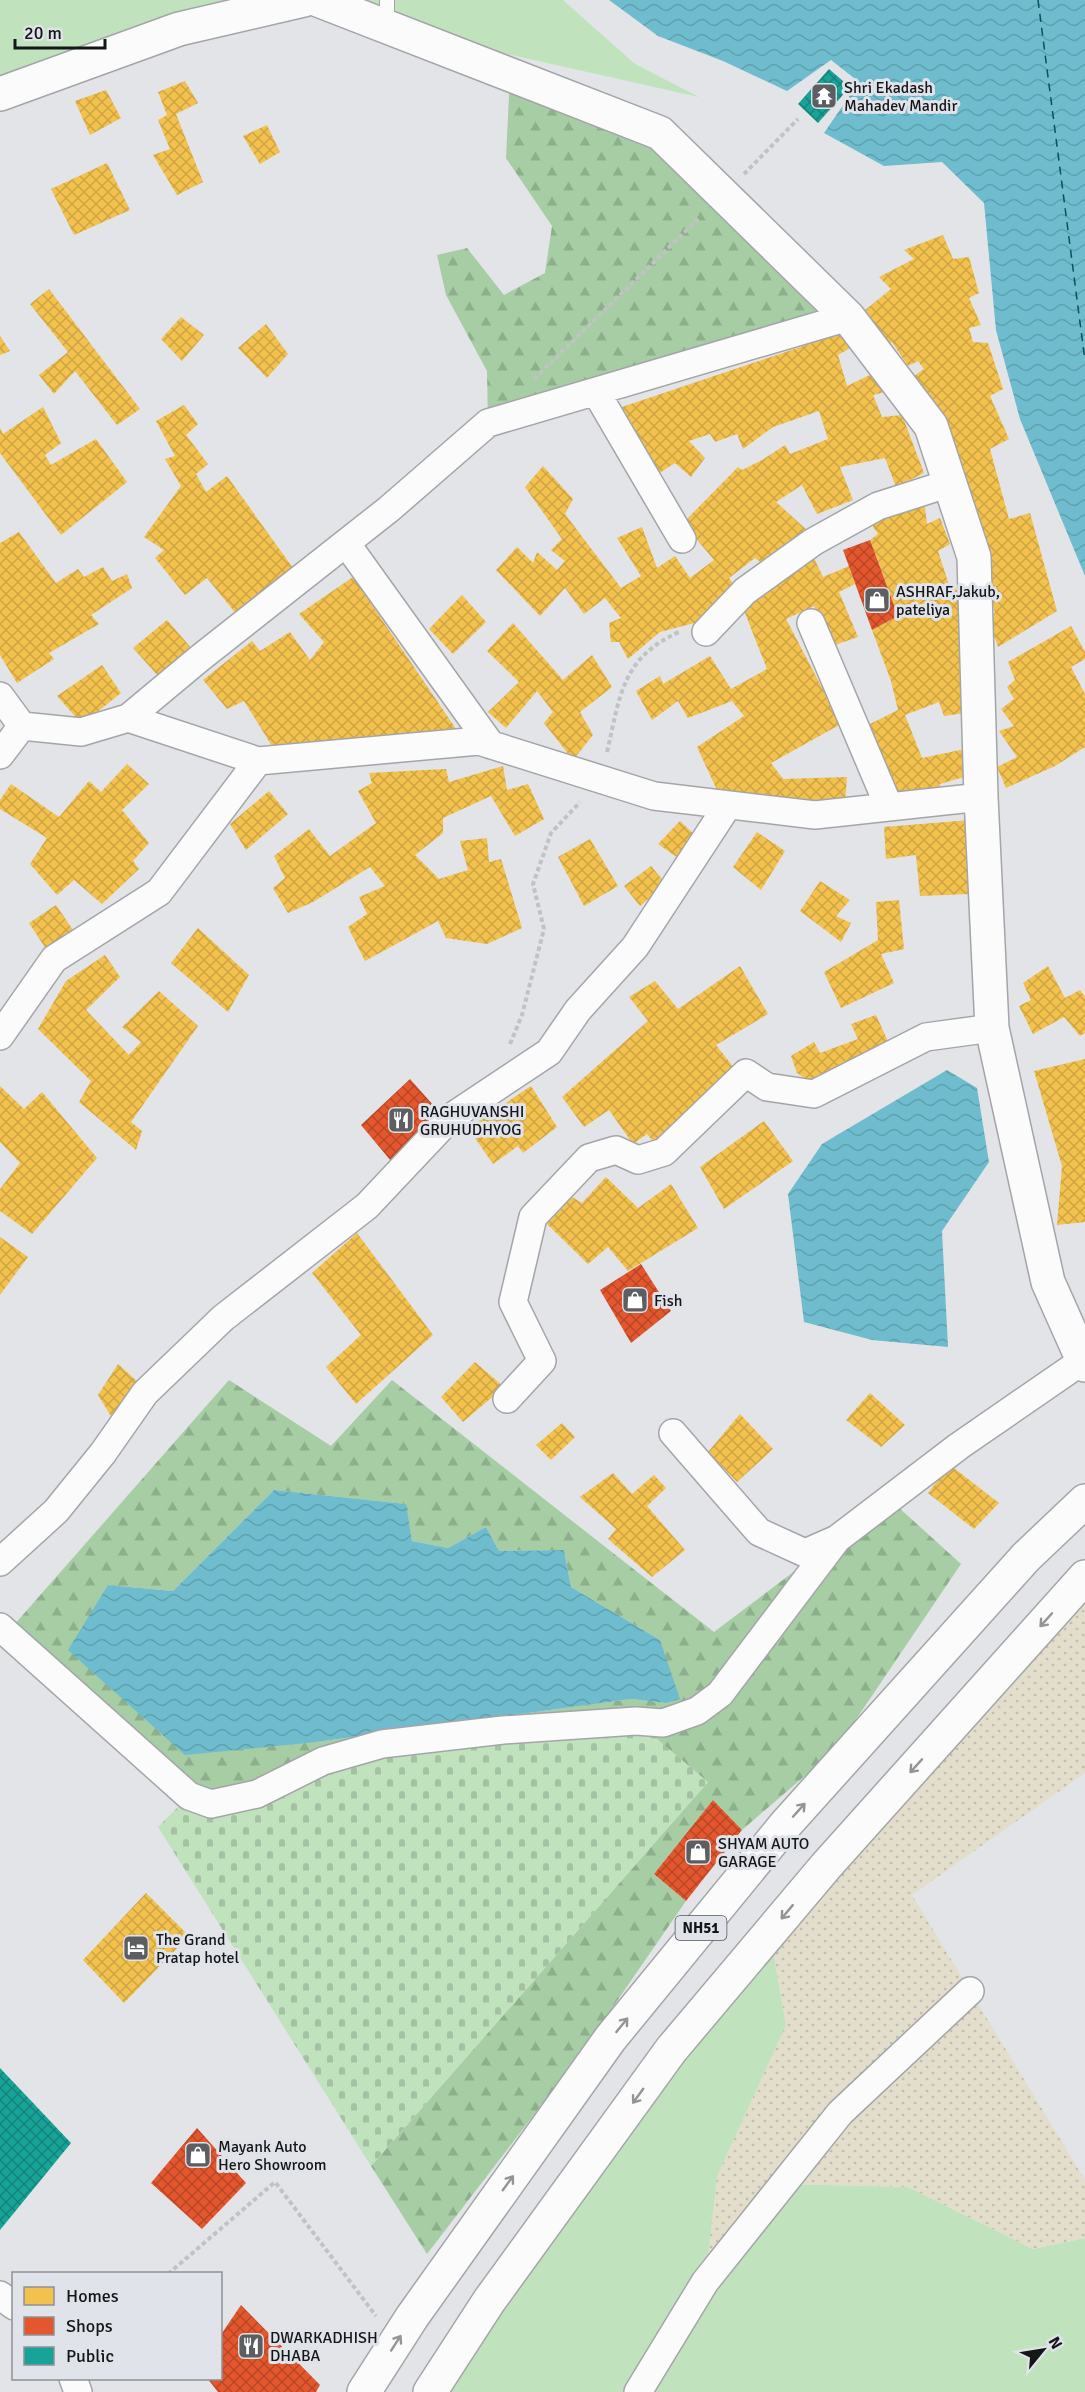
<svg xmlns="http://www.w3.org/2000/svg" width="1085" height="2392" font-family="Signika,sans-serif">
<defs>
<pattern id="forest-firs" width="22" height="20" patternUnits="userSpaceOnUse" patternTransform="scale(1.5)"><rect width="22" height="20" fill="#a6cda4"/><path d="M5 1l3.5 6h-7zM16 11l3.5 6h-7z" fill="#8eaf8c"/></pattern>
<pattern id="sand-dots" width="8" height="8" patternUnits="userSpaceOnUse" patternTransform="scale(1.5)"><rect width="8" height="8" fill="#e3decc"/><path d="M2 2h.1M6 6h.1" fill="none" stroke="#c2beae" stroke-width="1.8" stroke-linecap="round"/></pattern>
<pattern id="cemetery-stones" width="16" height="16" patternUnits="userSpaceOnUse" patternTransform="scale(1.5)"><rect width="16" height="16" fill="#c0e3be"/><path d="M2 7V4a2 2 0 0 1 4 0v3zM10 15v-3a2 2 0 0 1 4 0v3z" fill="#a4c2a3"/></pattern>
<pattern id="water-waves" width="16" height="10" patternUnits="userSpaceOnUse" patternTransform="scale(1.5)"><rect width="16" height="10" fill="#6ebccd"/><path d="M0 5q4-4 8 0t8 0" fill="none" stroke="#5ea1af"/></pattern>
<pattern id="homes-cross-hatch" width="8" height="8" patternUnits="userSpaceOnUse" patternTransform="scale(1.5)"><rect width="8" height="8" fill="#f2c14e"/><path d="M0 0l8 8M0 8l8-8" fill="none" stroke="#cfa543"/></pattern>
<pattern id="shops-cross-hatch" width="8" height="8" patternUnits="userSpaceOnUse" patternTransform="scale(1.5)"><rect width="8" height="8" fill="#e4572e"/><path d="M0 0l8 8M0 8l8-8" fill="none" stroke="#b84726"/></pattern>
<pattern id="public-cross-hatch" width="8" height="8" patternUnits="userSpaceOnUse" patternTransform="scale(1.5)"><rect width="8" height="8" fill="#17a398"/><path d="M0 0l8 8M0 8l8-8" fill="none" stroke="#14847b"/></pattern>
</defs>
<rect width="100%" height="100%" fill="#e2e4e8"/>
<!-- grass -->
<path fill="#c0e3be" d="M0 0H304L0 95Z
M318 0H563L635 64 699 97 387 27Z
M770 1933 786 2025 784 2184 908 2187 1033 2249 1085 2238V2392H431Z"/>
<!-- forest -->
<path fill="url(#forest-firs)" d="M510 75 660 133 848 317 488 423 487 371 446 295 437 255 467 248 504 295 545 273 552 226 506 158Z
M229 1380 331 1446 392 1380 714 1632 837 1539 897 1506 961 1564 836 1749 742 1830 713 1800 654 1874 686 1901 579 2056 427 2254 371 2166 708 1782 495 1731 506 1716 631 1699 666 1703 660 1640 571 1587 564 1550 499 1551 486 1527 448 1548 412 1541 405 1504 274 1490 173 1591 108 1585 316 1742 373 1734 211 1804 7 1633Z"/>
<!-- sand -->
<path fill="url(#sand-dots)" d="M1085 1577V1773L912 1895 1085 2180V2238L1033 2249 908 2187 784 2184 705 2282 717 2176 786 2025 770 1933Z"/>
<!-- cemetery -->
<path fill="url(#cemetery-stones)" d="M636 1721 708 1782 371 2166 158 1827 189 1796H263L377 1757Z"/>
<!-- water -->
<path fill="url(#water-waves)" d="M609 0H1085V576L1020 419 996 330 984 203 942 162 884 166 824 133 859 82 831 60 787 91 723 61 658 36Z
M947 1070 977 1088 989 1162 942 1231 948 1347 872 1340 804 1322 788 1194 822 1144Z
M274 1490 406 1504 412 1541 448 1548 486 1527 499 1551 564 1550 571 1587 660 1640 680 1699 666 1703 631 1699 316 1742 185 1755 68 1650 108 1585 173 1591Z"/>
<!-- homes -->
<path fill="url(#homes-cross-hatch)" d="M185 81 198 103 176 114 203 182 177 195 153 155 170 149 158 120 167 115 158 92Z
M106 90 121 118 90 135 75 101Z
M267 125 280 152 260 164 243 136Z
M107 163 130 210 74 235 51 189Z
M943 235 953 259 969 257 979 293 969 298 981 325 969 328 973 342 988 343 1003 389 990 396 1009 439 990 449 1009 519 1030 513 1057 611 998 647 988 618 995 613 982 565 991 559 978 516 968 517 941 411 933 415 914 376 924 369 918 361 908 366 892 342 885 349 864 311 891 289 879 277 914 259 904 250Z
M49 289 140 409 117 425 75 371 54 394 39 375 68 352 30 304Z
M181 317 204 335 182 361 161 339Z
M266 324 288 354 267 378 238 348Z
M842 333 852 347 838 355 847 386 876 372 885 392 873 395 882 417 902 415 924 473 896 487 885 458 840 467 853 500 817 514 802 485 776 502 809 532 767 567 755 558 729 578 736 588 706 620 660 632 628 659 619 642H611L609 623 621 618 605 598 584 614 565 588 540 616 496 570 517 547 533 563 537 552 557 570 565 561 551 550 562 539 525 487 543 466 573 499 565 514 621 588 641 576 617 538 642 527 657 568 675 556 690 578 714 560 683 523 738 467 742 470 762 460 785 445 790 454 828 439 819 411 773 427 743 449 737 434 715 442 710 434 689 441 705 458 691 477 675 463 658 474 622 407Z
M0 336 10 351 0 355Z
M184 405 198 424 186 435 208 464 196 474 206 492 227 476 293 568 237 615 207 578 185 595 155 558 164 550 144 537 181 486 165 459 175 456 156 421Z
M43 407 61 443 45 455 51 465 96 439 127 482 61 535 0 453V428L3 434Z
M924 500 927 524 940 518 950 544 938 551 950 588 961 590 967 623 959 626 965 713 944 716 939 702 905 715 922 758 965 749 967 776 940 784 938 794 896 795 864 727 898 710 891 681 872 630 898 616 870 540 878 534 870 522Z
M19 532 56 583 78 569 84 577 103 567 112 581 127 574 132 588 91 615 99 624 49 653 54 659 17 683 0 655V543Z
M814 558 823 577 849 566 855 584 839 592 858 637 832 646 814 606 786 619 841 724 771 763 783 779 847 777 845 804 804 805 717 790 697 747 744 716 732 701 688 718 678 701 652 720 636 691 660 676 663 684 710 656 731 689 767 669 743 608Z
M353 577 456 729 412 736 341 743 272 746 244 701 227 709 203 680 252 641 260 651 290 632 310 660 324 642 299 614Z
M462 595 486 622 453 654 429 629Z
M167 620 193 650 160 678 133 648Z
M513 623 563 680 592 655 612 687 580 712 593 735 573 760 544 723 553 712 537 691 506 728 488 712 519 682 487 651Z
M1071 626 1085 652V659L1071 667 1085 694V747L1055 766 1006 788 997 767 1017 757 999 731 1014 726 1001 709 1014 699 1007 687 1015 680 1008 662Z
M102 665 121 693 82 724 57 696Z
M127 764 149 784 122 810 149 843 133 861 139 869 102 904 74 880 57 895 30 864 47 838 0 809V800L11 784 59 817 89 781 101 792Z
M503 766 507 790 528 784 544 819 515 836 491 796 443 818V833L415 855 439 879 468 870 460 841 487 838 489 862 501 859 522 928 487 944 446 938 438 921 365 961 348 927 367 914 359 897 385 886 370 867 313 902 288 913 273 888 285 878 274 856 309 829 330 856 376 823 358 791 372 783 369 773 446 769 449 782Z
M269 791 288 814 246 850 230 824Z
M970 820 969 894 920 896 916 855 886 859 884 827Z
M680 821 696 836 678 858 658 844Z
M757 832 785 851 761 890 733 867Z
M590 839 618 886 584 906 558 857Z
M651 866 666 884 640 906 624 886Z
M820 881 850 900 836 916 851 923 841 942 800 911Z
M899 900 904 949 881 954 894 983 841 1008 824 972 878 940 876 902Z
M56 905 77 936 48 952 29 923Z
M198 928 249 975 228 1012 171 963Z
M105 955 120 977 86 1010 129 1055 141 1042 122 1027 159 991 198 1026 131 1122 142 1131 136 1150 79 1102 91 1081 38 1029 66 981Z
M740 966 768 1014 716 1045 735 1069 656 1145 647 1134 633 1144 609 1110 584 1127 562 1097 648 1021 629 997 655 981 678 1009Z
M1048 966 1065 998 1080 990 1085 997V1033L1080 1036 1064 1017 1033 1034 1019 1006 1031 1000 1023 983Z
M876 1015 890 1046 815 1085 797 1073 791 1056 814 1042 820 1053 858 1039 851 1024Z
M1085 1059V1222L1057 1225 1062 1166 1034 1071Z
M0 1086 24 1109 42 1092 97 1158 32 1234 0 1211V1189L20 1163 0 1142Z
M531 1086 557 1127 523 1153 518 1146 493 1164 468 1128Z
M764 1121 793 1161 724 1209 700 1167Z
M606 1177 638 1208 671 1184 698 1228 628 1271 608 1247 588 1264 547 1224 572 1197 582 1203Z
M357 1233 433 1335 356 1404 326 1367 361 1335 312 1273Z
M0 1237 28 1257 0 1295Z
M475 1362 504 1387 463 1422 441 1397Z
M118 1364 139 1383 112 1418 98 1395Z
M870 1393 905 1425 881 1447 846 1420Z
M740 1414 773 1449 737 1482 708 1452Z
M562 1423 575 1437 551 1460 536 1445Z
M950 1465 999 1503 974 1529 928 1493Z
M613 1473 632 1494 654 1475 666 1488 647 1506 685 1550 652 1577 608 1539 616 1529 580 1497Z
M146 1893 189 1936 124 2003 83 1960Z"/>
<!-- shops -->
<path fill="url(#shops-cross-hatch)" d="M870 540 898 616 872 630 843 550Z
M410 1079 442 1115 391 1161 361 1125Z
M641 1264 671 1311 631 1343 600 1290Z
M713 1800 742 1830 686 1901 654 1874Z
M197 2128 246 2183 202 2229 151 2183Z
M241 2305 320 2385 316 2392H218L207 2378H220V2336Z"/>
<!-- public -->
<path fill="url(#public-cross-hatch)" d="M829 69 850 87 818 123 798 104Z
M0 2068 71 2143 0 2230Z"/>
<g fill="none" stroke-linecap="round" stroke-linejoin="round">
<!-- ferry -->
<path stroke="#0f4f5b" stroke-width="1.5" stroke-dasharray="8 6" stroke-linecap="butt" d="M1038 0 1085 361"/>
<defs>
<path id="lane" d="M387 0V27"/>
<path id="street" d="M596 392 682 539
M346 543 491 745
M811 623 889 807
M706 632 745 591 813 542 878 506 950 483
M0 696 22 726
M128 718 200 658 389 509 488 423 848 317
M0 755 22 726 81 732 128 718 258 761
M0 1036 54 959 159 892 258 761 479 741 654 796 815 815 981 797
M507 1399 542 1361 513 1302 533 1217 589 1158 616 1150 638 1160 664 1152 746 1073 767 1087 814 1094 926 1037 992 1028
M673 1433 759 1532 805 1553 837 1539 959 1446 1085 1359
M0 1562 56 1511 103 1453 145 1393 223 1318 367 1206 450 1118 549 1052 578 1010 635 947 728 805
M0 1627 189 1796 211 1804 257 1794 323 1761 382 1744 503 1730 636 1721 663 1723 697 1711 720 1694 837 1539
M0 2295 14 2306
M73 2378 78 2392
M638 2392 705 2282 840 2113 970 1991"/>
<path id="secondary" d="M318 0 660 133 848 317 931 426 974 557 981 797 992 1028 1048 1282 1085 1365
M0 94 179 29 304 0"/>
<path id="highway" d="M364 2392 412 2317 610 2039 786 1824 1026 1557 1085 1501
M430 2392 489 2301 671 2050 826 1866 1085 1577"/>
</defs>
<!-- lane casing -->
<use href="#lane" stroke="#a4a5a8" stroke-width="16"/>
<!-- street casing -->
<use href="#street" stroke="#a4a5a8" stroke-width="30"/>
<!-- secondary casing -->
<use href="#secondary" stroke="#a4a5a8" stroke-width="36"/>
<!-- highway casing -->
<use href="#highway" stroke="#a4a5a8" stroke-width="36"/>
<!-- path -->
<path stroke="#c2c2c4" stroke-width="4" stroke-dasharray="4.5 3" stroke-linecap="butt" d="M744 174 798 119
M534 379 700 217
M607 752C620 697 621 658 679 632
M510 1044 522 1015 544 929 533 884 551 833 580 802
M168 2274 275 2182 376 2316"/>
<!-- lane -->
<use href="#lane" stroke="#fbfbfc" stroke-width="14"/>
<!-- street -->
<use href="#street" stroke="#fbfbfc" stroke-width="27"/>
<!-- secondary -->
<use href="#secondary" stroke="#fbfbfc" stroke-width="33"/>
<!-- highway -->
<use href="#highway" stroke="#fbfbfc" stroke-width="33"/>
</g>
<!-- one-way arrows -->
<defs><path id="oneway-shaft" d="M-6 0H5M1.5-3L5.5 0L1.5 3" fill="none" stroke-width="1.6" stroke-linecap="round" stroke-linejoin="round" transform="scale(1.5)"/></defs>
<g stroke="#949495">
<use href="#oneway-shaft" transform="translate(1046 1620) rotate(132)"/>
<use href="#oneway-shaft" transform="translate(916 1766) rotate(132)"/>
<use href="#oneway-shaft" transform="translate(799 1810) rotate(-48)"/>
<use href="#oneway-shaft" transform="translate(787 1912) rotate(130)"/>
<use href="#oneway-shaft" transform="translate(622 2025) rotate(-51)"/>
<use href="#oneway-shaft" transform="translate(638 2096) rotate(126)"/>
<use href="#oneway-shaft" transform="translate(508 2183) rotate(-54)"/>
<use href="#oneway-shaft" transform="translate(396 2343) rotate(-57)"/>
</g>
<!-- icons -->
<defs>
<symbol id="temple-square" viewBox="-11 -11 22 22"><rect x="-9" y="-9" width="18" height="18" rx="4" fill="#5d5e61" stroke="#e0e3ea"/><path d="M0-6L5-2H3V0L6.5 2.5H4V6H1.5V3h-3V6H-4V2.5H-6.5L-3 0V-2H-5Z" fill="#fff"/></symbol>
<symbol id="shop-square" viewBox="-11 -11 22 22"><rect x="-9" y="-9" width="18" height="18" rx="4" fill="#5d5e61" stroke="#e0e3ea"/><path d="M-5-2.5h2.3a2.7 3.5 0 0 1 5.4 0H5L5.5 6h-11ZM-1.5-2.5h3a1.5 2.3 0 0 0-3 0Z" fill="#fff"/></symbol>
<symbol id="restaurant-square" viewBox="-11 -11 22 22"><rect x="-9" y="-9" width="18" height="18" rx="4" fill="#5d5e61" stroke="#e0e3ea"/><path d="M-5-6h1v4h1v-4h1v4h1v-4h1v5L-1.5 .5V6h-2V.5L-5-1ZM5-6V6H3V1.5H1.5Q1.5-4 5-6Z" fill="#fff"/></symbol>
<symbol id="hotel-square" viewBox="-11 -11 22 22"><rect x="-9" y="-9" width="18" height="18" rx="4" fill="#5d5e61" stroke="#e0e3ea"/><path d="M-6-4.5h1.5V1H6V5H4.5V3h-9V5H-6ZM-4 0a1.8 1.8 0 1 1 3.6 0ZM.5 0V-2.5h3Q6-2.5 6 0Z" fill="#fff"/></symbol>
</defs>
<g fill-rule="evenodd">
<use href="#temple-square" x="809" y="81" width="30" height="30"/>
<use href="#shop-square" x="862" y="585" width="30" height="30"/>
<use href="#restaurant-square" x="386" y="1105" width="30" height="30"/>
<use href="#shop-square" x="620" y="1285" width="30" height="30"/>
<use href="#shop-square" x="683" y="1837" width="30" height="30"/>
<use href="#hotel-square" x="121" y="1933" width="30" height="30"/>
<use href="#shop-square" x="183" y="2140" width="30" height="30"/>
<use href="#restaurant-square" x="236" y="2331" width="30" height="30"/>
</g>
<g text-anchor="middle" stroke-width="6" stroke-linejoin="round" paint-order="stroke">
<!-- shield labels -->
<rect fill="#e0e3ea" stroke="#525457" stroke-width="1.5" x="675.5" y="1916" width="51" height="24" rx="4.5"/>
<g font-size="15" font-weight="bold" fill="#151618">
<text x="701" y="1933">NH51</text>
</g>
<!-- poi labels -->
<g font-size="16" fill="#151618" stroke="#e0e3ea" text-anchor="start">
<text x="844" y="93">Shri Ekadash<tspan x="844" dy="18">Mahadev Mandir</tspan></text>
<text x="896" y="597">ASHRAF,Jakub,<tspan x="896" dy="18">pateliya</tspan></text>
<text x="420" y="1117">RAGHUVANSHI<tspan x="420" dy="18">GRUHUDHYOG</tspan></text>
<text x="654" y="1306">Fish</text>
<text x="718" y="1849">SHYAM AUTO<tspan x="718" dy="18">GARAGE</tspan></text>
<text x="156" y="1945">The Grand<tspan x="156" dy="18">Pratap hotel</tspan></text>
<text x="218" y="2152">Mayank Auto<tspan x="218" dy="18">Hero Showroom</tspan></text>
<text x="270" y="2343">DWARKADHISH<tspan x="270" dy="18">DHABA</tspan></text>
</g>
</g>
<!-- legend -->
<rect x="12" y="2272" width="210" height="108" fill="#e0e3ea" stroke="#8f9196" stroke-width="1.5"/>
<rect x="24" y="2287" width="30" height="18" fill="#f2c14e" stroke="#8f9196" stroke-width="1.5"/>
<text x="66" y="2302" font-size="18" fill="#151618">Homes</text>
<rect x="24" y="2317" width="30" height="18" fill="#e4572e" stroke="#8f9196" stroke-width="1.5"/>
<text x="66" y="2332" font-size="18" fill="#151618">Shops</text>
<rect x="24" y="2347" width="30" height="18" fill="#17a398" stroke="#8f9196" stroke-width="1.5"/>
<text x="66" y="2362" font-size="18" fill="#151618">Public</text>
<!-- north arrow -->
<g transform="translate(1043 2350) rotate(60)" stroke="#e0e3ea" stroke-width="4.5" paint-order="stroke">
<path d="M0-4.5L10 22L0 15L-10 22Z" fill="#151618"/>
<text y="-9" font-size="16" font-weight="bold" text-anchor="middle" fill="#151618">N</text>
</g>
<!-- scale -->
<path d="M15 39v9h90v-9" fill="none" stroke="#151618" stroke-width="3"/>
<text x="24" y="39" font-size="18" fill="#151618" stroke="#e0e3ea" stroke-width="4.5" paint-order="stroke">20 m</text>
</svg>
